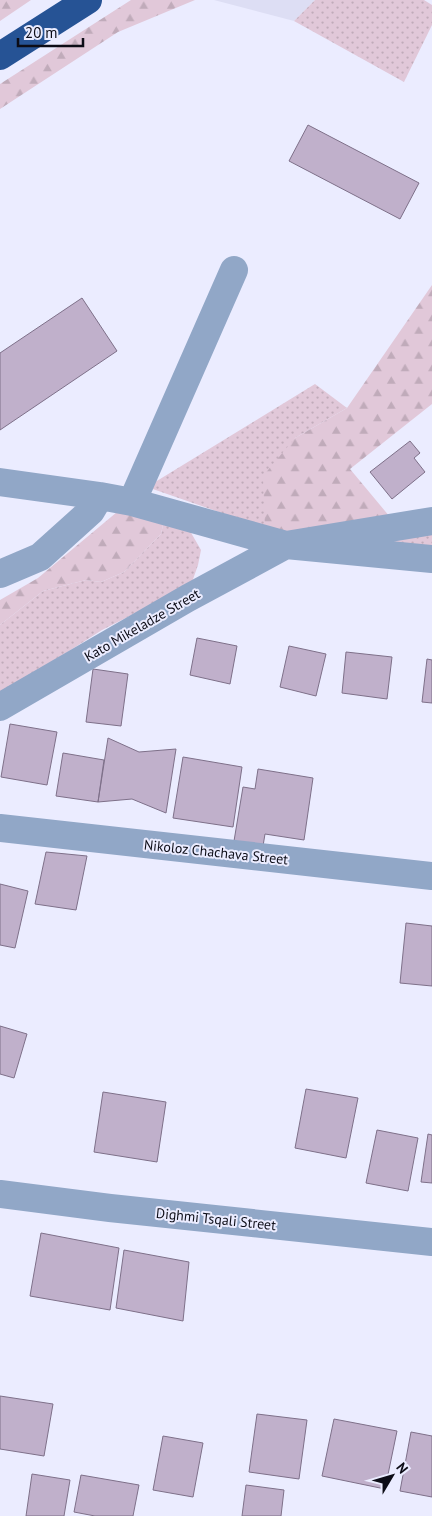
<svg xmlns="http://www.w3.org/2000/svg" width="432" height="1516" font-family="'PT Sans',sans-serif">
<defs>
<pattern id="grass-dots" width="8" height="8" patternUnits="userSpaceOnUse" patternTransform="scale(1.25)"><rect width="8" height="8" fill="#e1c8d9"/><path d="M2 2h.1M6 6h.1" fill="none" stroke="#c0abba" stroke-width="1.8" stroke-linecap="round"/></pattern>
<pattern id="forest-firs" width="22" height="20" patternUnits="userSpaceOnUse" patternTransform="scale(1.25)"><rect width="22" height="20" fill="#e1c8d9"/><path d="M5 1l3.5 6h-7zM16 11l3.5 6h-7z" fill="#c0abba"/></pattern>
</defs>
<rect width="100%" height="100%" fill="#ebecff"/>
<!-- built -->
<path fill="#dddef4" d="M214 0H315L294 21Z"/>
<!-- grass -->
<path fill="url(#grass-dots)" d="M315 0H424L432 5V25L404 82 294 21Z
M315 384 347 408 295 438 265 528 147 487Z
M164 520 190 531 201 550 198 565 191 585 102 630 0 695V625L43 591 86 580 101 582 124 572 161 534Z
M432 532V552L345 544Z"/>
<!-- forest -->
<path fill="url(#forest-firs)" d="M0 0H31L0 21Z
M131 0H195L118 32 0 109V84Z
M432 285V404L350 469 390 517 295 533 265 528 263 476 295 438 347 408Z
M123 507 164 520 161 534 124 572 101 582 86 580 43 591 0 625V600L38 578Z"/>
<!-- building -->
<path fill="#c0b0cb" stroke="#7e7089" d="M308 125 419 183 400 219 289 161Z
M82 298 117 351 0 430V353Z
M410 441 420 453 414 458 425 472 392 499 370 472Z
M197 638 237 646 230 684 190 675Z
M289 646 326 654 316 696 280 687Z
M346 652 392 657 387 699 342 693Z
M427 659 432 660V703L422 702Z
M93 669 128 674 121 726 86 722Z
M10 724 57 732 47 785 1 777Z
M108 738 139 752 176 749 166 813 132 799 98 802Z
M63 753 104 760 98 802 56 796Z
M183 757 242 767 233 827 173 818Z
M258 769 313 778 304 840 265 834 263 846 234 841 243 787 255 789Z
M46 852 87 856 76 910 35 904Z
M0 884 28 891 15 948 0 945Z
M406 923 432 926V986L400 983Z
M0 1026 27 1034 14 1078 0 1074Z
M306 1089 358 1098 346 1158 295 1148Z
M103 1092 166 1102 157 1162 94 1152Z
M377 1130 418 1138 408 1191 366 1183Z
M428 1134 432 1135V1183L421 1182Z
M41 1233 119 1248 110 1310 30 1296Z
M124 1250 189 1262 183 1321 116 1308Z
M0 1396 53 1404 44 1456 0 1449Z
M257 1414 307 1420 299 1479 249 1472Z
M334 1419 397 1431 385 1489 322 1476Z
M411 1432 432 1436V1497L400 1491Z
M163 1436 203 1443 193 1497 153 1490Z
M32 1474 70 1480 64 1516H26Z
M81 1475 139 1485 133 1516H95L74 1512Z
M246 1485 284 1490 281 1516H242Z"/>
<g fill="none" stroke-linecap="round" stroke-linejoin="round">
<!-- minor -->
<path stroke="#91a7c7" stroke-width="28" d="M0 482 100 496 132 502 286 545 432 559
M132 502 234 270
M0 574 40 557 91 511 100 496
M0 707 188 598 286 545 432 521
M0 828 432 876
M0 1194 110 1208 432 1242"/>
<!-- highway -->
<path stroke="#265395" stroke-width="28" d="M0 56 88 0"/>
</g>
<g text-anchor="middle" stroke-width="4" stroke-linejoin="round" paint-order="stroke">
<!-- street labels -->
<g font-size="14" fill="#0c0c16" stroke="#ebecff">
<text transform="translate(142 625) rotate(-30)" y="5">Kato Mikeladze Street</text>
<text transform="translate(216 852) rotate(6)" y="5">Nikoloz Chachava Street</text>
<text transform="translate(216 1219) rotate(6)" y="5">Dighmi Tsqali Street</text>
</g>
</g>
<!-- north arrow -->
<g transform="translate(392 1476) rotate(52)" stroke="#ebecff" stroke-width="4" paint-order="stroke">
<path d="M0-4L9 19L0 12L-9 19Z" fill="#0c0c16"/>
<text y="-8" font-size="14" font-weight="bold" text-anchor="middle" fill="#0c0c16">N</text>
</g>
<!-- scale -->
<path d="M18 38v8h65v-8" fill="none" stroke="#0c0c16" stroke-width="2.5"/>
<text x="25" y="38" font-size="15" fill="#0c0c16" stroke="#ebecff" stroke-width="4" paint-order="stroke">20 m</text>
</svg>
